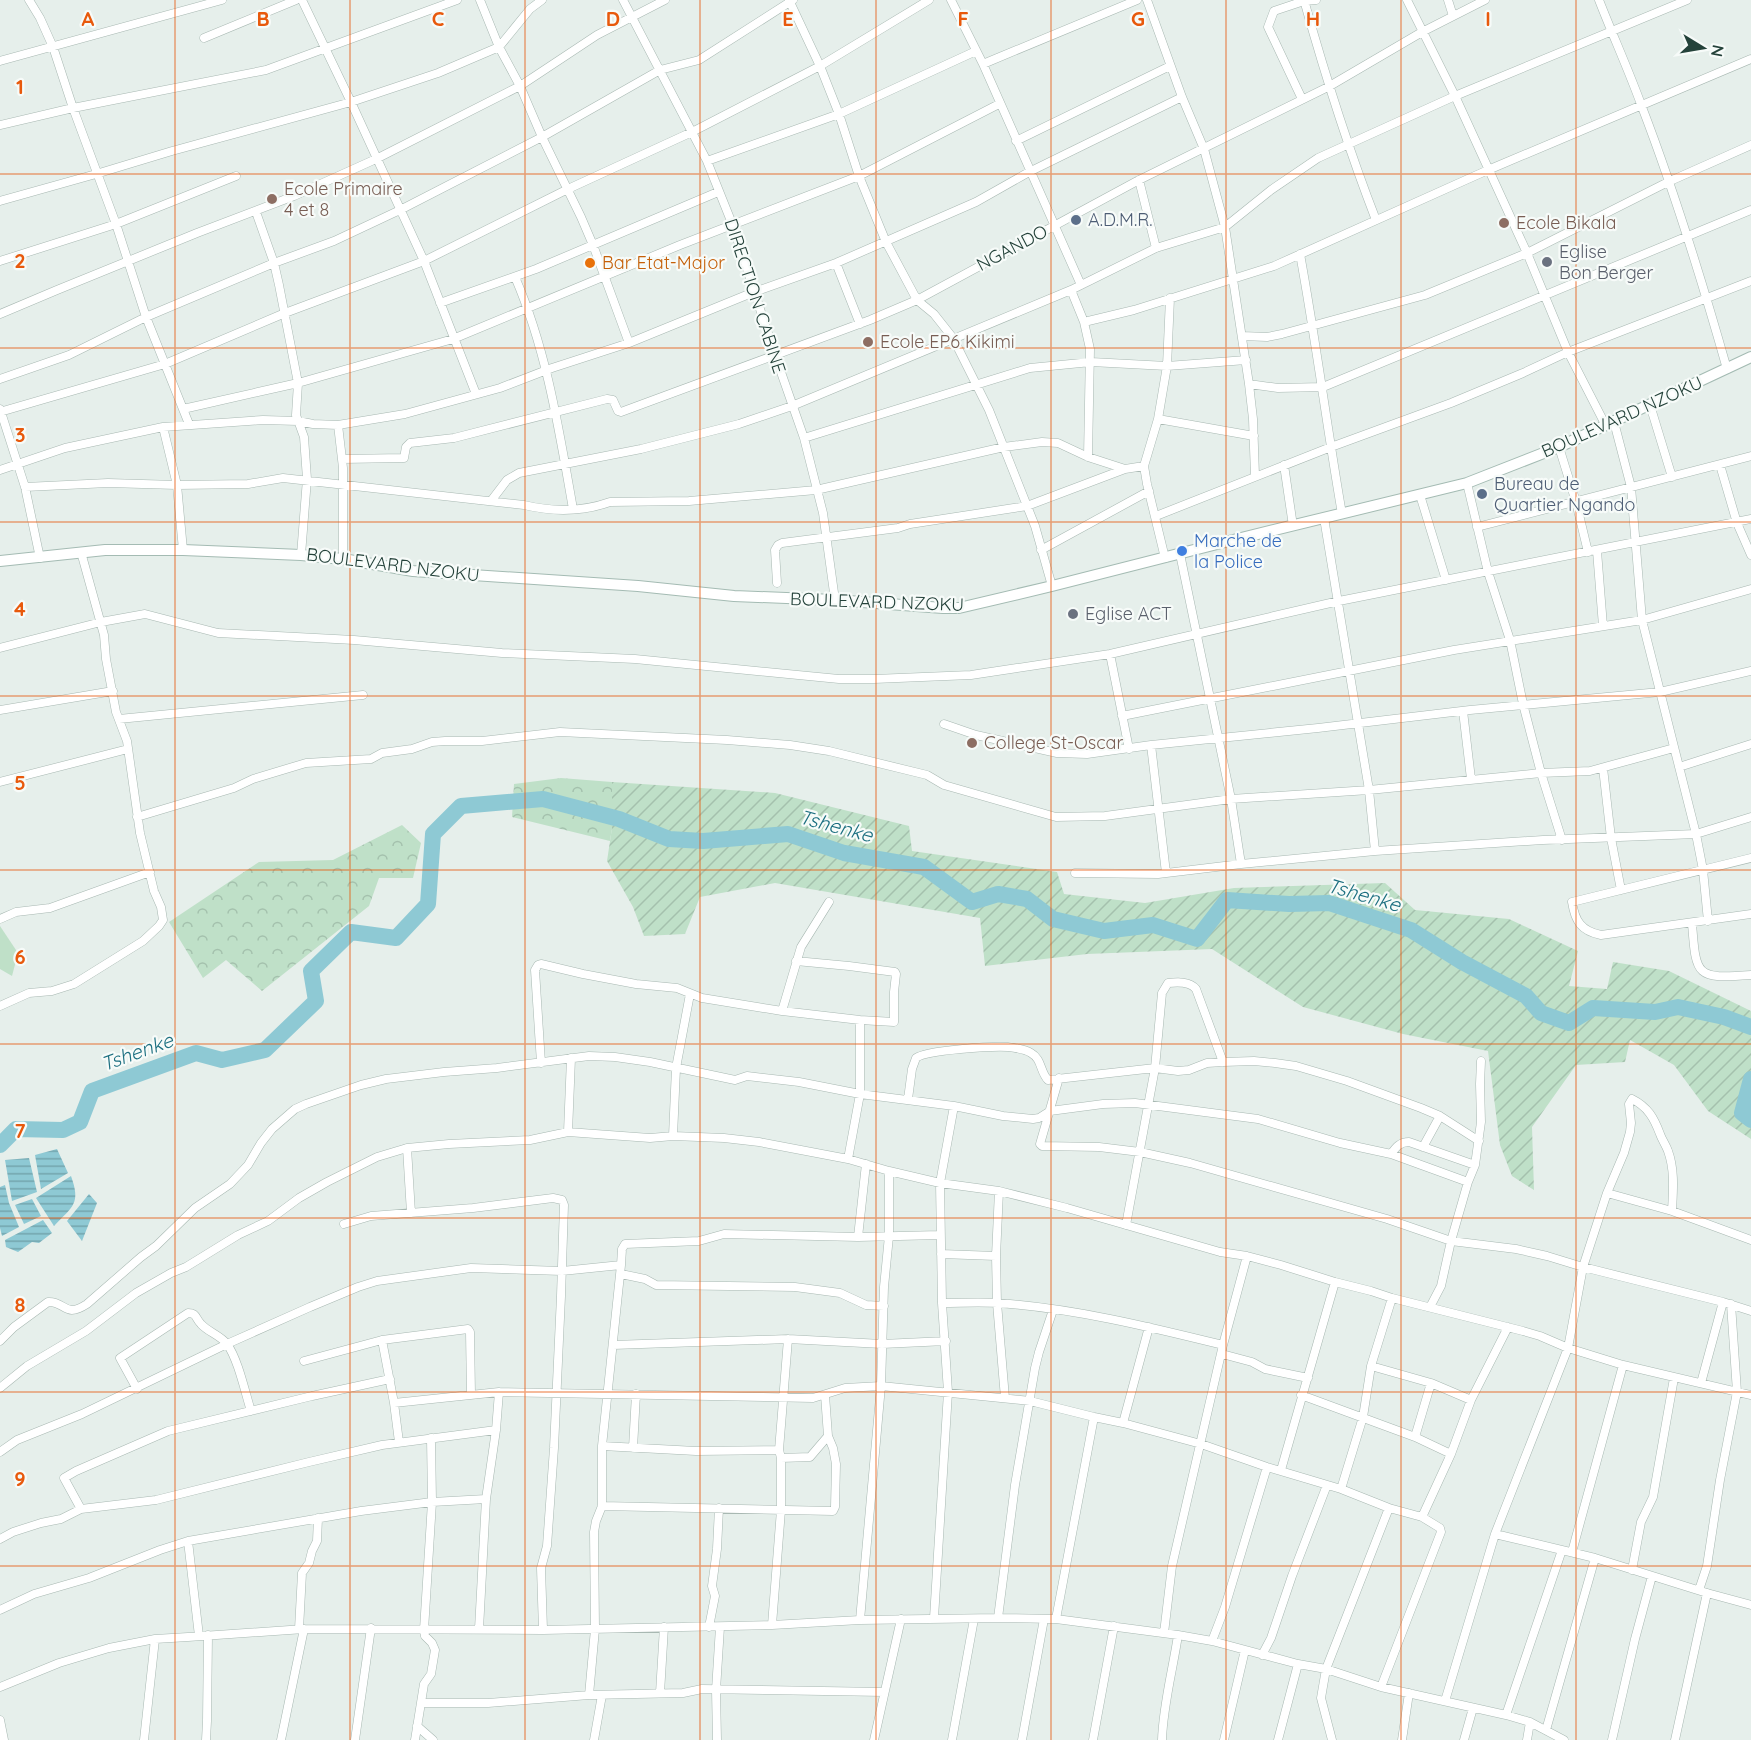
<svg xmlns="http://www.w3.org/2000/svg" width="1751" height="1740" font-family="Quicksand,sans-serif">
<defs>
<pattern id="forest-crowns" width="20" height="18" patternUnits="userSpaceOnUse" patternTransform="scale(1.5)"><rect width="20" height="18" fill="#bfe0c8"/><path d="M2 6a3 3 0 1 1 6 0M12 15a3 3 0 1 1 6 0" fill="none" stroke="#a4c1ad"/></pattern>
<pattern id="garden-furrows" width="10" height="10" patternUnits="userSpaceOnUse" patternTransform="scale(1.5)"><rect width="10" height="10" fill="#bfe0c8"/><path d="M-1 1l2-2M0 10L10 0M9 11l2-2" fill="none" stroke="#a4c1ad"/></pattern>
<pattern id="water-rules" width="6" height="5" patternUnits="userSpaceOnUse" patternTransform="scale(1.5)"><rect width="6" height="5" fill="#8ec9d4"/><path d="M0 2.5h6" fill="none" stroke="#74a5ad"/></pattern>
</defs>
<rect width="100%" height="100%" fill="#e6efeb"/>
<!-- grass -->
<path fill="#bfe0c8" d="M0 926 18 953 12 976 0 969Z"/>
<!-- forest -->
<path fill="url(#forest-crowns)" d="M561 778 612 782V828L610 841 512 817 514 784Z
M402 825 421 843 413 878H379L369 906 262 991 226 960 203 978 169 922 259 862 333 860Z"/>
<!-- garden -->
<path fill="url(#garden-furrows)" d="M612 782 775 793 909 826 912 851 1057 872 1064 894 1145 903 1234 888 1385 883 1415 910 1509 919 1578 951 1569 986 1607 989 1613 962 1669 971 1751 1011V1139L1708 1111 1674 1065 1630 1040 1625 1062 1576 1065 1532 1127 1534 1190 1512 1176 1500 1145 1488 1051 1403 1034 1303 1007 1212 949 1087 954 985 966 980 918 775 883 700 897 685 934 644 936 633 907 607 861 612 828Z"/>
<!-- water -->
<path fill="url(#water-rules)" d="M57 1149 68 1173 41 1189 35 1155Z
M29 1158 37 1192 12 1201 5 1160Z
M71 1176C81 1204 73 1206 54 1226L36 1198Z
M5 1185 9 1203 19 1227 2 1236 0 1228V1187Z
M89 1194 97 1203 82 1241 67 1221Z
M32 1199 41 1216 24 1224 15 1205Z
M43 1220 52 1233 39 1243 32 1242 18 1252 6 1247 5 1240Z"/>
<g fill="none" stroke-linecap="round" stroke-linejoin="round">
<!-- river -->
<path stroke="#8ec9d4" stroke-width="16" d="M1751 1079 1742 1113 1751 1120
M0 1145 16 1129 63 1130 80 1122 92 1091 196 1053 222 1060 265 1050 316 1001 311 971 351 932 396 938 428 904 433 834 461 806 543 799 619 819 669 839 703 841 788 834 844 853 924 867 972 902 998 894 1027 899 1053 919 1104 931 1153 925 1197 939 1227 900 1289 904 1329 903 1411 930 1462 962 1526 996 1541 1013 1569 1023 1593 1008 1655 1012 1678 1007 1724 1017 1751 1027"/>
<defs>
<path id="street" d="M29 0 40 18 53 47 73 108 116 224 146 317 189 424
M302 0 351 102 424 261 476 394
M480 0 499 47 520 86 542 137 581 217 593 245 629 343
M623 0 707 161 733 226 775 355 804 438 823 513 835 600
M789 0 820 66 839 114 859 176 886 242 917 300 934 314 953 338 989 410 1035 526 1052 586
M951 0 983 64 1081 285
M1147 0 1182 97 1204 149 1225 227 1249 384 1253 419 1255 476
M1304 0C1325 75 1348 148 1376 220
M1407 0 1455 96 1527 253 1568 352 1606 426
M1448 0 1453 16
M1599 0C1613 36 1629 71 1642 107 1675 193 1702 281 1727 369
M204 38 296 0
M0 61 222 0
M983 64 1137 0
M1302 99 1268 27 1274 11 1304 1 1316 0
M0 125 73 108 266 70 457 0
M1016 141 1170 66
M707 161 839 114 976 51
M1139 180 1156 248
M0 201 96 174 172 151 351 102 438 73 499 47 530 9 542 0
M256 212 274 263 279 285 298 383 296 415 304 437 307 479 301 555
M1300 254C1316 341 1327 428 1342 514
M0 261 116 224 236 176
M836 263 860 324
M515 277C547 351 559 430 573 509
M1071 290 1084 322 1090 349 1088 457
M440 303 536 269 718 192
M0 314 57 290 197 233 294 196 376 159 520 86 597 35 665 0
M1084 322 1134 310 1274 266 1488 170 1751 59
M1242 336 1267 337 1282 334 1425 295 1527 253 1668 182 1751 145
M0 379 69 355 146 317 274 263 334 241 400 210 542 137 660 70 699 60 793 0
M1249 384 1278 388 1323 387 1751 210
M1650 405 1672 477
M0 409 25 487 40 558
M183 409 298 383 453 339 680 245 859 176 999 104
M0 412 165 364 285 313 424 261 568 189 692 132 820 66 929 0
M1158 419 1254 436
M1614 422 1631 487 1642 620 1696 834 1703 870 1708 921
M338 425 343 468V559
M163 427 177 485 183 550
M804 438 1030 368 1091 362 1167 366 1246 360
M1559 447 1576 502 1588 552
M342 459 404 458 406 447 410 443 454 438 607 399 613 400 618 411 621 412 870 320 917 300 1139 180 1328 87 1422 32 1485 0
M1284 465 1293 526
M1720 465 1737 523 1751 555
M0 470 65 448 163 427 263 420 298 421 313 424 338 425 405 414 500 388 552 368 629 343 754 292 836 263 976 202 1029 172 1182 97
M1467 483 1488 572 1510 640 1523 704 1541 773 1562 840
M25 487 108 483 177 485 248 484 283 478 524 505C553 512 582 512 610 502L689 501 816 490 1004 447 1042 442 1058 443 1088 457 1125 469
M1420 495 1446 580
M491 501 507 480 519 473 641 449 739 424 792 406 1071 290 1156 248 1225 227 1271 190 1318 158 1455 96 1687 0
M1156 516 1331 447 1451 403 1523 373 1568 352 1751 281
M1324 518 1369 790 1375 851
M1477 527 1751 456
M1041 550 1149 491
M1597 551 1603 626
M1180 554 1231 799 1241 864
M1165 558 1147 484 1144 466 1158 419 1167 366 1170 298
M777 583 775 550 778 545 782 543 898 528 910 524 1027 506 1125 469 1144 466
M0 648 101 622 145 614 218 633 354 640 502 653 635 659 839 679H874L971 675 1110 654 1339 601 1751 519
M1110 654 1129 749
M0 710 113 691
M1463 711 1471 779
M1122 716 1454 650 1642 620 1751 589
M119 719 363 695
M944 724 976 735 1057 753 1087 754 1151 745 1318 728 1470 710 1660 692 1751 671
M1151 745 1166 873
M1679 767 1751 744
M1603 768 1611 838 1621 890
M0 782 128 749
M137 817 234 788 253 779 306 763 371 759 382 753 412 749 432 742 445 741H482L560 732 727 740 790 745 829 751 927 775 944 785 1056 817 1105 816 1231 799 1369 790 1541 773 1590 771 1674 748
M1751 858 1572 902C1575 921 1581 931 1601 935L1751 914
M1075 873 1158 874 1241 864 1375 851 1543 840 1696 834 1751 817
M0 919 16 912 50 908 150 872
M1692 923C1696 977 1696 979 1751 975
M0 1006 29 993 52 991 74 984 143 941 159 926 163 920 161 907 154 891 140 833 127 741 116 712 106 659 104 635 81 552
M782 1011 801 947 829 902
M541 1063 535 970 538 965 541 964 583 974 636 984 677 988 702 998 782 1011 860 1020 894 1022V992L896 974 895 972 849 966 796 961
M1059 1078 1040 1144 1042 1146 1099 1147 1140 1152 1190 1163 1387 1219 1451 1241 1516 1249 1547 1256 1583 1267 1723 1302 1751 1311
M908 1099 912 1069 916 1058C926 1050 994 1046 1008 1047 1016 1048 1025 1049 1031 1053 1042 1059 1040 1072 1048 1080L1155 1068 1178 1071 1189 1070 1207 1063 1223 1062 1254 1061 1275 1063 1296 1066 1347 1081 1421 1108 1440 1116 1479 1141
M568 1132 571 1058
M673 1136 676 1068 690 994
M1423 1147 1440 1116
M407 1148 411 1213
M1391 1154C1396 1147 1400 1142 1409 1142L1475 1165
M848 1159 860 1094V1020
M999 1191 996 1256 997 1303 1005 1398
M1607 1193 1672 1211 1751 1240
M344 1224 371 1216 473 1208 553 1198 562 1200 564 1205 561 1296 554 1448 547 1546 541 1568 543 1630
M1126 1225 1155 1068 1162 993 1168 983C1177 982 1190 981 1196 989L1223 1062
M858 1237 866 1164
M941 1254 996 1256
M621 1265 622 1249 625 1244 699 1241 724 1234 858 1237 940 1235
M621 1274 645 1279 656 1285 795 1287 840 1293 866 1305 884 1306
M942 1303C960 1303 979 1302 997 1303 1073 1308 1150 1327 1223 1345
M1430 1307 1441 1286 1451 1241 1468 1182 1475 1165 1481 1122 1480 1084 1481 1061
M0 1341 14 1327 48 1302C66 1301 64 1319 87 1304L141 1257 156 1246 195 1208 230 1184 248 1165 261 1143 272 1129 295 1109 306 1104 361 1085 386 1079 444 1072 497 1068 589 1056 615 1057 650 1062 735 1080 747 1076 799 1082 860 1094 954 1106 1003 1116 1033 1119 1039 1118 1050 1111 1103 1104 1135 1103 1258 1119 1340 1143 1391 1154 1468 1182
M613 1345 788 1339 882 1344 946 1341
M1222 1354 1252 1362 1265 1369 1308 1378
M304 1361 382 1340
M1371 1366 1431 1383 1471 1400
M390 1379 312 1396 168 1431 76 1471 64 1478 81 1509 156 1500 309 1462 382 1445 496 1430
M1701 1383 1723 1302
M0 1388 27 1366 86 1331 136 1293 171 1273 186 1267 238 1235 268 1221 299 1198 327 1182 377 1157 407 1148 449 1144 530 1140 568 1132 650 1138 673 1136 724 1138 759 1142 848 1159 889 1171 940 1183 999 1191 1067 1208 1220 1252 1247 1256 1281 1265 1335 1282 1371 1291 1392 1298 1523 1331 1540 1336 1568 1348 1623 1365 1751 1395
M137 1389 120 1358 188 1313C197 1313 195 1318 201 1324 208 1332 220 1335 227 1344 238 1359 245 1392 251 1411
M1301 1395 1415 1437 1451 1454
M394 1403 499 1392 813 1398 845 1388 881 1386 1030 1401 1094 1417
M1123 1423 1149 1327
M1415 1437 1431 1383
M399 1442 394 1403 382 1340 468 1329 470 1332 471 1395
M602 1446 696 1451 779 1450
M633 1448 636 1394
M0 1452 17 1440 82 1414 227 1344 310 1307 358 1287 377 1281 471 1268 562 1271 621 1265 602 1446V1506L596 1521 594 1532 595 1629 589 1695
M781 1458 810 1457 828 1436
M1281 1470 1335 1282
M1341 1489 1363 1417 1371 1366 1392 1298
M602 1506 833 1511 835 1507 836 1464 833 1448 828 1436 825 1395
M1422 1517 1451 1454 1471 1400 1508 1327
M1495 1534 1595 1558 1707 1593 1751 1605
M0 1539 13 1532 41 1523 61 1519 81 1509
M188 1541 199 1636
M1572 1552 1623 1365
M1632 1570 1641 1522 1653 1497 1674 1378
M1699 1590 1707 1566 1720 1480 1737 1392 1731 1304
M0 1610 34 1594 89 1578 160 1550 188 1541 361 1511 432 1502 486 1499
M934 1618 948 1392 942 1303 940 1183 954 1106
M998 1618 1015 1485 1035 1368 1039 1352 1053 1310
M1056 1619 1094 1417 1123 1423 1201 1444 1267 1467 1341 1489 1389 1508 1326 1669 1321 1698 1332 1740
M860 1620 881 1386 884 1287 889 1236V1171
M772 1625 781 1510V1458L779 1450 788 1339
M709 1627 715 1596 712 1586 717 1549 719 1508
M299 1629 302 1573 309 1563 312 1551 317 1541 318 1518
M479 1629 486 1499 496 1430 499 1392
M1164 1633 1172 1566 1223 1345 1247 1256
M1212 1641 1225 1607 1267 1467
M1262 1655 1271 1638 1292 1576 1327 1485
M0 1687 59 1663 109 1648 155 1639 188 1637 304 1629 543 1630 772 1625 860 1620 998 1618 1056 1619 1178 1635 1212 1641 1298 1664 1326 1669 1381 1687 1506 1715 1530 1722 1564 1740
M1381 1687 1441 1532 1440 1528 1422 1517 1389 1508
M660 1693 664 1627
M1445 1701 1495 1534 1568 1348 1583 1267 1607 1193 1624 1153 1630 1132 1631 1123 1629 1104 1632 1099C1648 1107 1654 1118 1660 1134 1662 1140 1666 1145 1668 1151 1675 1170 1673 1191 1672 1211
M422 1703H488L589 1695 683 1693 702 1689 884 1692
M1506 1715 1562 1550
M0 1720 4 1740
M417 1726 433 1740
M1546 1730 1595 1558
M144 1740 155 1639
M206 1740 207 1721 208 1635
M281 1740 304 1629
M355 1740 371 1628
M415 1740 424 1684 431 1674 435 1650 432 1643 425 1636 424 1630 432 1502 431 1438
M594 1740 602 1695
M717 1740 716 1690 720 1627
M874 1740 901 1619
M952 1740 974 1619
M1022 1740 1044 1619
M1093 1740 1114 1626
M1162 1740C1163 1705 1173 1669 1178 1635
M1224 1740 1245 1650
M1278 1740 1298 1664
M1402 1740 1409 1693
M1464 1740 1473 1708
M1527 1740 1530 1722
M1612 1740 1635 1639 1652 1576
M1675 1740 1707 1593"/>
<path id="secondary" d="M0 561 105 550H183L301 555 343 559 413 571 638 586 734 596 835 600 943 608H959L1052 586 1229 541 1467 483 1559 447 1751 357"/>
</defs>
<!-- street casing -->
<use href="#street" stroke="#a8b8b2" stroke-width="9"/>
<!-- secondary casing -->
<use href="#secondary" stroke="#a4bbb3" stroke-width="12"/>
<!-- street -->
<use href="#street" stroke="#fff" stroke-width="8"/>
<!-- secondary -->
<use href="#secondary" stroke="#fff" stroke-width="10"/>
</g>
<!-- grid -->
<path fill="none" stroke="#e8590c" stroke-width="1.5" stroke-opacity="0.55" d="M175 0V1740M350 0V1740M525 0V1740M700 0V1740M876 0V1740M1051 0V1740M1226 0V1740M1401 0V1740M1576 0V1740M0 174H1751M0 348H1751M0 522H1751M0 696H1751M0 870H1751M0 1044H1751M0 1218H1751M0 1392H1751M0 1566H1751"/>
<!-- markers -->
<g fill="#8d6e63" stroke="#f7fbf9" stroke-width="2">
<circle cx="272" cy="199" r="6"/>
<circle cx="1504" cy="223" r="6"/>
<circle cx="868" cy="342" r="6"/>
<circle cx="972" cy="743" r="6"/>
</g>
<g fill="#5c6f8a" stroke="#f7fbf9" stroke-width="2">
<circle cx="1076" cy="220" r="6"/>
<circle cx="1482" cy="494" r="6"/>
</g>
<g fill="#6b7280" stroke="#f7fbf9" stroke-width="2">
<circle cx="1547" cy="262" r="6"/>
<circle cx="1073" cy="614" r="6"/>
</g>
<circle fill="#e8710a" stroke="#f7fbf9" stroke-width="2" cx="590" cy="263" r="6"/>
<circle fill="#3f7fe0" stroke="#f7fbf9" stroke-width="2" cx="1182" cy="551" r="6"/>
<g text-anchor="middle" stroke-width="4.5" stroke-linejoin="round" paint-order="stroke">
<!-- education labels -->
<g font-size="18" fill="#785e54" stroke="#f7fbf9" text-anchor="start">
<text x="284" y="195">Ecole Primaire<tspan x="284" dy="21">4 et 8</tspan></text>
<text x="1516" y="229">Ecole Bikala</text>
<text x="880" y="348">Ecole EP6 Kikimi</text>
<text x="984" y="749">College St-Oscar</text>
</g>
<!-- service labels -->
<g font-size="18" fill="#4e5e75" stroke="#f7fbf9" text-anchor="start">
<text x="1088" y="226">A.D.M.R.</text>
<text x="1494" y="490">Bureau de<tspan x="1494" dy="21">Quartier Ngando</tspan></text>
</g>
<!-- street labels -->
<g font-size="18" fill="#24423a" stroke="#f7fbf9">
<text transform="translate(1012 248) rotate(-28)" y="6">NGANDO</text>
<text transform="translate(755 296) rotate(72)" y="6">DIRECTION CABINE</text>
<text transform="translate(1622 417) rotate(-24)" y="6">BOULEVARD NZOKU</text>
<text transform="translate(393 565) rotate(7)" y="6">BOULEVARD NZOKU</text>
<text transform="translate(877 602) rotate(2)" y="6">BOULEVARD NZOKU</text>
</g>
<!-- worship labels -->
<g font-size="18" fill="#5b616d" stroke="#f7fbf9" text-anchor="start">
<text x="1559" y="258">Eglise<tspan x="1559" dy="21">Bon Berger</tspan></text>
<text x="1085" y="620">Eglise ACT</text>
</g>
<!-- food labels -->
<g font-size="18" fill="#c56008" stroke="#f7fbf9" text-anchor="start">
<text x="602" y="269">Bar Etat-Major</text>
</g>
<!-- shop labels -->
<g font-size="18" fill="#366cbe" stroke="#f7fbf9" text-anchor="start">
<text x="1194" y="547">Marche de<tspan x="1194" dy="21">la Police</tspan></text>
</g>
<!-- water labels -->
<g font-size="20" font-style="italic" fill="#1c6f80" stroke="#f7fbf9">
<text transform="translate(836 826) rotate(15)" y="7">Tshenke</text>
<text transform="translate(1364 895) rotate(16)" y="7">Tshenke</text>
<text transform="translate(137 1052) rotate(-20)" y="7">Tshenke</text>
</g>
</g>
<g font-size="20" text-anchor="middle" font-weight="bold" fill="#e8590c" stroke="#f7fbf9" stroke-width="4.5" stroke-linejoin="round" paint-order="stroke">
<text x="88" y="26">A</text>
<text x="263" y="26">B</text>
<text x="438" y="26">C</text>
<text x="613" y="26">D</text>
<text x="788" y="26">E</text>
<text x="963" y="26">F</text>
<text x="1138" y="26">G</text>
<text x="1313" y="26">H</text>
<text x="1488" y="26">I</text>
<text x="20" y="94">1</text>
<text x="20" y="268">2</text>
<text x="20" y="442">3</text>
<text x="20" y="616">4</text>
<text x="20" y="790">5</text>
<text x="20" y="964">6</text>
<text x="20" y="1138">7</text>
<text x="20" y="1312">8</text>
<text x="20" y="1486">9</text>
</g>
<!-- north arrow -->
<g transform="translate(1703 48) rotate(101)" stroke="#f7fbf9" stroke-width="4.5" paint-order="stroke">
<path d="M0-4.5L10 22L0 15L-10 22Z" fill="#24423a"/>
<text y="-9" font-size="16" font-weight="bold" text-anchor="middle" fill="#24423a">N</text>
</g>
</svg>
